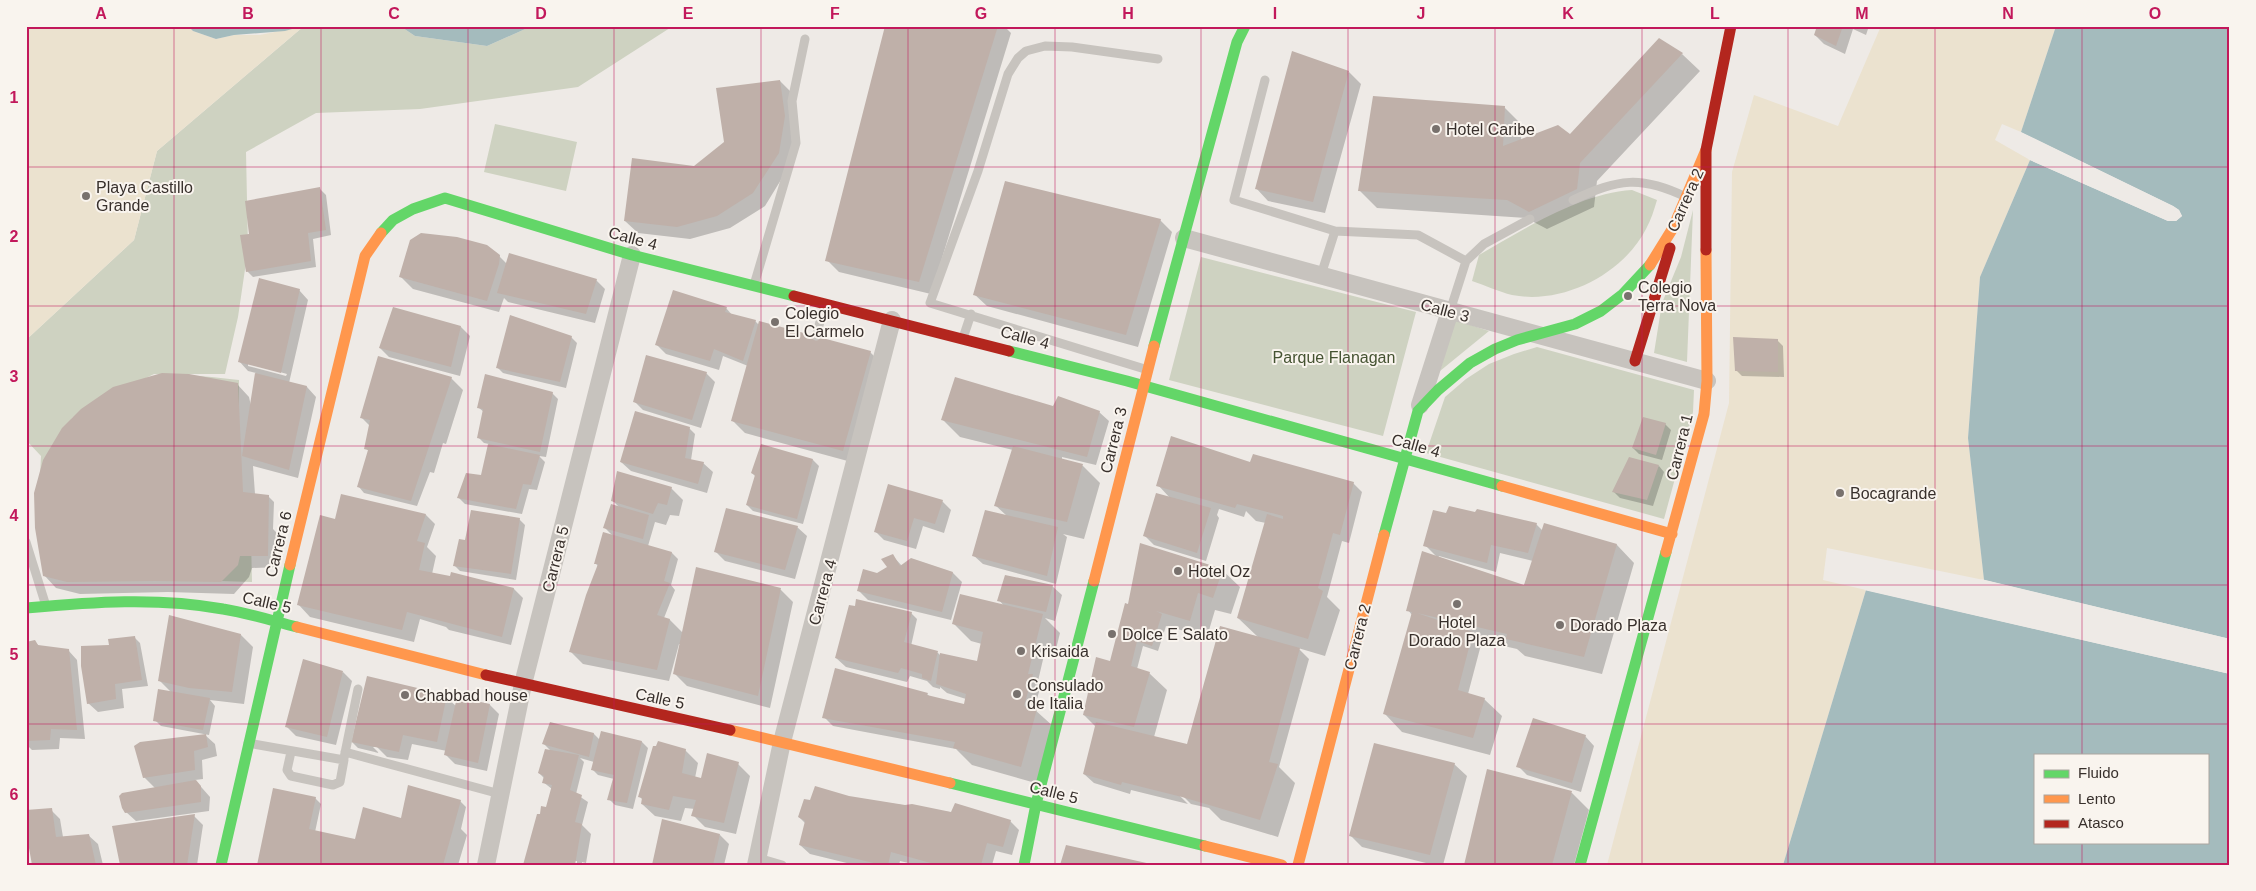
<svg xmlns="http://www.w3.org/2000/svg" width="2256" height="891" font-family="Helvetica,sans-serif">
<rect width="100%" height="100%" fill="#eeeae6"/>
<!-- green -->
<path fill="#ced2c1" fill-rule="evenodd" d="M304 26H400L415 36 487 46 532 26H673L578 87 420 109 316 113 246 152 248 249 238 317 225 374H154L138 382C173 372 204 376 239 380V496L250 497 252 582 54 576 38 520 41 456 26 440V340L134 240 157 151ZM108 397 54 457 72 418Z
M495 124 577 142 566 191 484 172Z
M1632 190 1657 200C1654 210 1651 220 1646 229 1623 274 1563 305 1512 295 1499 292 1485 285 1472 281L1479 255C1523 230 1580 193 1632 190Z
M1693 210 1687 362 1654 353 1662 303 1681 257Z
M1201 257 1416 312 1383 436 1169 380Z
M1455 320 1489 331 1440 371Z
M1537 347 1694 390 1693 412 1664 519 1426 453 1445 397 1466 379 1489 364 1514 354Z"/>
<!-- sand -->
<path fill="#ebe2cf" d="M26 26H188L193 31 216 39 234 35H260L304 26 157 151 134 240 26 340Z
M1881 26H2056L2021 132 2002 124 1995 140 2030 160 1980 277 1968 438 1984 580 1827 548 1823 580 1866 590 1783 865H1607L1729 403 1732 172 1754 95 1838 126Z"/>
<!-- water -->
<path fill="#a4bbbd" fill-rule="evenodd" d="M188 26H303L285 31 234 35 216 39 193 31Z
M400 26H532L487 46 415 36Z
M2056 26H2230V639L1984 580 1968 438 1980 277 2030 160 2168 221H2176L2182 216 2179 210 2173 206 2021 132Z
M1866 590 2230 674V865H1783ZM2035 755H2207V842H2035Z"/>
<!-- pier -->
<path fill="#eeeae6" d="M2018 131 2173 206 2179 210 2182 216 2176 221H2168L2030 160 2028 159 2031 158 2168 218 2175 219 2179 216 2172 208 2020 134Z
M1981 579 2230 639V642L1983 582Z
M1867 588 2230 672V674L1864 590Z"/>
<!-- shadow -->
<path fill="#0003" fill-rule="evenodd" d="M887 26H1004L1011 33 931 294 839 272 827 260Z
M1818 26H1869L1866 35 1853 29 1845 54 1824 44 1815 35Z
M1682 54 1700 71 1597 181 1594 207 1547 229 1526 218 1377 208 1359 190 1505 108 1522 125 1521 140 1571 136Z
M1349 72 1361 84 1325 213 1268 201 1256 188Z
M780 81 792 93 796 129 790 165 765 206 730 228 690 239 638 233 625 221 725 143Z
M320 189 326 195 331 235 313 239 316 267 253 277 247 271 251 235Z
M1160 220 1172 232 1138 347 987 306 974 294Z
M499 256 507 264 596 280 605 289 595 323 508 302 504 298 499 312 413 289 401 277Z
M299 290 308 300 289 383 307 387 316 397 298 478 253 466 255 494 268 496 274 502 273 529 279 535 280 567 252 568 249 577 234 594 168 592 80 594 56 588 44 575 237 384 249 397 251 406 256 373 248 371 239 361ZM248 363 287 374 286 376 248 366Z
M726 308 733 316 755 321 759 325 870 352 882 364 855 463 745 433 733 421 748 366 723 356 719 370 666 354 657 345Z
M461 327 470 336 460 376 389 357 380 348Z
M571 337 577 343 566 388 503 373 497 367Z
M1777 340 1783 346 1784 377 1742 376 1736 370Z
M706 373 715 382 701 428 643 410 634 401Z
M451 378 463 390 446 444 443 443 434 473 430 472 417 506 364 493 359 487 369 451 366 448 370 426 361 417Z
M552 393 558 399 546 457 539 456 545 462 537 490 529 489 522 514 465 504 459 498 482 477 489 444 484 443 478 437 484 412 479 408Z
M1054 407 1099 412 1109 421 1096 465 1062 457V460L1083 466 1100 483 1084 539 1063 534 1067 537 1056 584 983 564 973 555 1007 516 995 505 1013 450 960 437 942 419Z
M1665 424 1671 430 1662 460 1639 454 1633 448Z
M689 428 695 434 691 460 703 463 713 472 707 493 631 471 621 462Z
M813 460 819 466 803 524 753 511 747 505 756 477 752 473Z
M1249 464 1353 483 1362 492 1349 543 1342 541 1327 597 1340 610 1325 656 1298 648 1309 659 1279 767 1295 783 1278 837 1221 820 1209 808 1191 804 1178 791 1177 793 1188 804 1131 790 1130 794 1094 783 1084 774 1096 727 1084 715 1114 663 1132 606 1222 570 1240 587 1231 614 1215 610 1207 637 1166 626 1158 651 1143 646 1137 669 1149 673 1167 690 1154 737 1188 746 1259 638 1238 618 1266 523 1256 521 1246 511 1244 517 1219 509 1217 515 1219 518 1206 561 1154 545 1145 536 1170 498 1158 485Z
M1659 466 1664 472 1653 506 1620 498 1614 492Z
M671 488 683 500 679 516 670 515 666 525 655 522 648 546 672 553 678 559 671 585 675 590 664 618 670 620 683 633 697 569 781 590 793 602 770 708 687 686 675 674 681 644H679L669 681 583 664 571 652 598 566 596 564 614 537 605 528 620 508 612 500Z
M942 501 951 510 944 533 923 526 916 549 884 540 875 531Z
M1446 514 1536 524 1543 531 1617 545 1634 563 1602 674 1525 656 1517 649 1482 641 1468 694 1484 699 1502 716 1490 755 1402 732 1385 714 1412 615 1408 610 1437 557 1425 545ZM1500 553 1533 561 1524 586 1438 558 1439 556 1496 572Z
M426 515 435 524 427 547 436 556 432 574 514 589 523 598 511 645 449 630 446 627 420 619 414 642 310 617 298 604 336 520Z
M519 519 525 525 516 580 460 571 454 565 466 541Z
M797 527 807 536 795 579 725 561 716 552Z
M892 555 902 566 953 573 962 582 951 620 868 600 859 591 877 574 889 568Z
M1052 586 1062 595 1055 621 1045 618 1060 633 1055 653 1045 651 1038 681 1041 685 1034 709 1054 727 1039 784 972 765 956 749 833 726 824 717 927 694 931 698 964 707 966 699 947 693 940 687V689L933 687 927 681 910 676 907 682 846 667 836 658 911 613 917 619 911 646 938 653 941 656 978 663 982 644 971 641 953 623 1004 606 999 600Z
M241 635 253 647 244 704 210 700 215 706 209 735 161 726 155 720 172 693 159 680Z
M134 637 140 643 148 686 122 689 124 708 98 712 88 703 109 646Z
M35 642 40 647 68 650 77 660 85 739 60 738 59 749 32 750 26 744V643Z
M343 672 352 681 336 745 296 736 287 727Z
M446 697 457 707 490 705 499 714 487 771 455 764 446 755 447 751 412 744 408 760 387 757 377 747H373L379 753 358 748 352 742Z
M551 724 594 734 600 740 602 733 642 742 648 748 633 809 615 805 609 799 614 779 598 775 592 769 594 762 580 758 584 762 576 794 588 802 582 825 591 834 586 863 582 862V865H577V861H575L550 809 552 789 543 782 544 778 539 773 551 751 544 744Z
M205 735 215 744 217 756 202 760 203 779 195 780 210 797 209 811 136 821 126 812 155 788 144 777Z
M1585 736 1594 746 1581 792 1527 775 1518 766Z
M685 750 698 763 695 778 702 780 738 764 750 776 736 834 705 827 693 815 695 809 685 808 681 821 655 816 642 804 643 800 640 797Z
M1454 764 1467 776 1443 865H1434L1362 847 1350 835Z
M1488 771 1572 793 1589 810 1574 865H1465Z
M848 797 1010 821 1019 830 1012 855 996 851 992 865H917L900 861 899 865H855L810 854 800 845 806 824 799 817 811 801Z
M315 798 321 804 315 832 356 841 401 819 460 801 466 807 461 829 467 835 458 865H259Z
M51 810 60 819 63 837 88 835 98 844 103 865H33Z
M194 816 203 825 197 865H121Z
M720 835 729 844 724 865H653Z
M26 848 28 865H26Z"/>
<!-- building -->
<path fill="#bfb0a9" d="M885 26H998L919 282 825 261Z
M1817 26H1843L1836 46 1814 35Z
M1659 38 1683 53 1580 163 1577 189 1529 212 1507 200 1358 191 1373 96 1505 106 1503 146 1558 125 1570 134Z
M1292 51 1349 71 1313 202 1255 189Z
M780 80 785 116 779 153 753 193 717 216 677 227 624 221 632 158 694 166 724 142 716 88Z
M1005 181 1161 219 1126 335 973 295Z
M320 187 326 230 308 233 311 261 246 272 240 235 249 234 245 201Z
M421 233 457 237 487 245 500 255 499 264 487 301 399 277 410 240Z
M509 253 597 279 586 314 497 293Z
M259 278 300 289 281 373 238 362Z
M673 290 727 307 725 312 756 320 743 361 714 349 710 361 655 345Z
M393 307 461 326 451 367 379 348Z
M510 315 572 336 560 382 496 368Z
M759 321 871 351 843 451 731 421Z
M1733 337 1778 339V372L1735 371Z
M646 355 707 372 692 420 633 402Z
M378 356 452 377 411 501 357 487 368 450 364 449 370 420 360 418Z
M162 373 189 374 238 383 243 492 269 495 268 556H240L238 565 221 582 155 581 67 582 43 576 35 528 34 493 43 460 62 428 81 409 113 387Z
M255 373 307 386 289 470 242 456Z
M485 374 553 392 540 452 477 438 483 409 477 408Z
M955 377 1053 406 1058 396 1100 411 1087 457 941 420Z
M635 411 690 427 685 458 704 462 698 484 620 462Z
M1643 417 1666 423 1656 455 1632 448Z
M1171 436 1250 462 1253 454 1354 482 1340 535 1333 533 1318 588 1323 591 1308 639 1237 618 1267 514 1283 519V516L1237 504 1235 508 1156 486Z
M488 444 540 455 531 485 523 484 516 509 457 498 466 473 481 475Z
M761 444 813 459 797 519 746 505 755 475 751 473Z
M1013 446 1083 464 1067 522 994 506Z
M1629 457 1659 465 1647 500 1612 492Z
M617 471 672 487 667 505 658 503 653 514 611 501Z
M888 484 943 500 935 524 914 518 907 541 874 532Z
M1156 493 1211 508 1197 553 1143 536Z
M341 494 426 514 417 541 425 543 419 570 450 576 451 572 514 588 502 637 407 612 402 630 297 605 320 515 335 519Z
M611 504 649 515 643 539 603 528Z
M1449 506 1475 512 1477 509 1537 523 1528 553 1491 545 1487 563 1423 546 1433 510 1446 513Z
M726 508 798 526 785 570 714 552Z
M471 510 520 518 511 574 453 566 459 539 465 540Z
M985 510 1058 527 1047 576 972 556Z
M1544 523 1617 544 1584 657 1506 639 1507 634 1417 613 1473 632 1458 690 1485 698 1473 738 1383 714 1412 612 1406 611 1422 551 1524 585Z
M603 532 672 552 664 581 670 583 657 615 670 619 657 670 569 652 586 595 598 564H594Z
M1140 543 1223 569 1213 598 1198 593 1190 621 1156 611 1162 614 1152 646 1137 641 1131 666 1150 672 1134 727 1083 715 1096 657 1110 661 1125 603 1128 604Z
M893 554 900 566 911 558 953 572 942 612 857 591 863 569 877 573 887 567 881 559Z
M696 567 781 588 758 696 673 674Z
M1005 575 1053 585 1046 612 997 601Z
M960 594 1043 614 1028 674H1033L1024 706 1037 709 1021 767 953 748 955 742 822 718 835 668 928 693 927 695 964 704 966 694 936 684 940 653 977 661 983 632 952 624Z
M856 599 912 612 904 642 938 651 931 681 922 678V674L901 668 898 673 835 658 849 605 855 606Z
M169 615 241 634 232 692 189 688 158 681Z
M1220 626 1300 648 1269 762 1278 764 1260 820 1182 797 1122 782 1121 785 1083 774 1096 722 1187 744Z
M135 636 142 680 115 684 116 699 87 704 81 666V646L109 645 108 639Z
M35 640 38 645 69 649 77 730 51 729 50 740 26 741V642Z
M303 659 343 671 327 737 285 727Z
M367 676 447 695 437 742 403 735 399 752 351 742Z
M158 689 210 698 203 730 153 721Z
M457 697 490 704 478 763 444 755Z
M1533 718 1586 735 1572 783 1516 767Z
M550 722 594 733 589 757 542 744Z
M601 731 642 741 627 803 607 800 614 775 591 770Z
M206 734 208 747 194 751 195 770 143 778 134 746 140 742Z
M658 741 686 749 682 773 701 778 707 753 739 762 724 823 691 816 696 800 673 796 669 810 641 804 642 798 638 797 653 746H656Z
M1374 743 1455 763 1430 855 1349 836Z
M545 749 579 755 570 790 582 795 575 822 582 824 575 865H523L537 814H540L541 806 546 807 552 785 542 783 544 776 538 773Z
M1487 769 1572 791 1552 865H1464Z
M196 780 201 786V802L125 813 122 808 119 796 122 793Z
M408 785 461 800 443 865H257L273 788 316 797 309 829 355 839 363 807 401 818Z
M815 786 849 796 905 805 912 804 951 812 955 803 1011 820 1003 847 987 843 981 865H938L891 852 888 865H882L799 845 805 821 798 817 804 799 810 800Z
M52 808 56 837 89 834 96 865H32L26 831V810Z
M195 814 187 865H120L112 826Z
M662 819 720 834 713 865H652Z
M1066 845 1151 864V865H1060Z"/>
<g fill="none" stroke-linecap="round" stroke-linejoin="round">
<!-- lane -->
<path stroke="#c7c3be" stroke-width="9" d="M1265 80 1234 200 1335 231 1418 235 1466 261
M1573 200C1619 179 1640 175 1686 197
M1321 275 1335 231
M754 285 796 143 792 101 805 39
M1450 311 1466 261 1484 244 1530 219
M816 336 825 304
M963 338 971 314
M1148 370 930 303 978 171 1008 74 1018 58 1026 51 1045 46 1072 47 1158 59
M26 542 46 606
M248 743 344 760 340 782 333 785 291 776 287 770 291 752
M345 752 500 794
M344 758 358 689
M758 858 782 865"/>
<!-- street -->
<path stroke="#c7c3be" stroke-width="18" d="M1184 238 1707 381
M1420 405 1450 311
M486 865 523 684 632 255
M756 865 782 742 892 320"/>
<!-- fast -->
<path stroke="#63d668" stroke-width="11" d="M381 233 393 220 413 209 445 198 632 255 794 296
M1154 346 1237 42 1245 26
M1009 351 1127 381 1502 486
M1384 535 1418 411 1438 390 1470 363 1495 349 1517 340 1575 324 1601 311 1623 294 1650 265
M26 608C92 602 158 597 223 609 248 613 273 621 297 627
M950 783 1205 846
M221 865 290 565
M1024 865 1036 804 1094 581
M1580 865 1666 552"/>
<!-- slow -->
<path stroke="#ff974d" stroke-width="11" d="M1650 265 1673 228 1706 150
M1502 486 1672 534
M1666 552 1704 414 1707 381 1706 250
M290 565 365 256 381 233
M1094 581 1154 346
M297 627 486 675
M730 730 950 783
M1205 846 1282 865
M1298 865 1384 535"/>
<!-- jam -->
<path stroke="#b3261e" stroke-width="11" d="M1706 250V150L1731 26
M794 296 1009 351
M1635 361 1670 248
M486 675 730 730"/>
</g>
<!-- grid -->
<path fill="none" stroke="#c2185b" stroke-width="1" stroke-opacity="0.55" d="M174 26V865M321 26V865M468 26V865M614 26V865M761 26V865M908 26V865M1055 26V865M1201 26V865M1348 26V865M1495 26V865M1642 26V865M1788 26V865M1935 26V865M2082 26V755M26 167H2230M26 306H2230M26 446H2230M26 585H2230M26 724H2230M2082 842V865"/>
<!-- markers -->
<g fill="#78716d" stroke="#f9f4ee" stroke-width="2">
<circle cx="1436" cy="129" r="5"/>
<circle cx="86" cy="196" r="5"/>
<circle cx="1628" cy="296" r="5"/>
<circle cx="775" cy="322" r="5"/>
<circle cx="1840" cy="493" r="5"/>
<circle cx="1178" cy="571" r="5"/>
<circle cx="1457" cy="604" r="5"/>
<circle cx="1560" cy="625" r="5"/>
<circle cx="1112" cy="634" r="5"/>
<circle cx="1021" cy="651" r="5"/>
<circle cx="1017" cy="694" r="5"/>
<circle cx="405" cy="695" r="5"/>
</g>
<g text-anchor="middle" stroke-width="4" stroke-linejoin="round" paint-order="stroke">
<!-- poi labels -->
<g font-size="16" fill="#38302c" stroke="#f9f4ee" text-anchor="start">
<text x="1446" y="135">Hotel Caribe</text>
<text x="96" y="193">Playa Castillo<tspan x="96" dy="18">Grande</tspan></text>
<text x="1638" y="293">Colegio<tspan x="1638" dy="18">Terra Nova</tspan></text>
<text x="785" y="319">Colegio<tspan x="785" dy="18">El Carmelo</tspan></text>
<text x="1850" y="499">Bocagrande</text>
<text x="1188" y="577">Hotel Oz</text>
<text x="1457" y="628" text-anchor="middle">Hotel<tspan x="1457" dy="18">Dorado Plaza</tspan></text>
<text x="1570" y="631">Dorado Plaza</text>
<text x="1122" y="640">Dolce E Salato</text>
<text x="1031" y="657">Krisaida</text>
<text x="1027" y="691">Consulado<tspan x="1027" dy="18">de Italia</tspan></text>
<text x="415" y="701">Chabbad house</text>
</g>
<!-- street labels -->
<g font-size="16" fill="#38302c" stroke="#f9f4ee">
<text transform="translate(1685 200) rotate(-66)" y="6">Carrera 2</text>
<text transform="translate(633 238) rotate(15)" y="6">Calle 4</text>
<text transform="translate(1445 310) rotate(15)" y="6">Calle 3</text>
<text transform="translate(1025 337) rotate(15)" y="6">Calle 4</text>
<text transform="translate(1113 440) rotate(-76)" y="6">Carrera 3</text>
<text transform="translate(1416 445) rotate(16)" y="6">Calle 4</text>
<text transform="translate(1679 447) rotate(-76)" y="6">Carrera 1</text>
<text transform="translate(278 544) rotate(-76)" y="6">Carrera 6</text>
<text transform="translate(555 559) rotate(-76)" y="6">Carrera 5</text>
<text transform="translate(822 592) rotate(-75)" y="6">Carrera 4</text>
<text transform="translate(267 602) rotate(13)" y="6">Calle 5</text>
<text transform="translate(1357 637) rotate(-76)" y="6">Carrera 2</text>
<text transform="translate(660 698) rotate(12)" y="6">Calle 5</text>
<text transform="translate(1054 792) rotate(14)" y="6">Calle 5</text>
</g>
<!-- park labels -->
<g font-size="16" fill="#455332" stroke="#f9f4ee">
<text x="1334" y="363">Parque Flanagan</text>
</g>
</g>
<!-- border -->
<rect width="2256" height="891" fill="none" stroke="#f9f4ee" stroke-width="55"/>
<!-- legend -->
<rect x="2034" y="754" width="175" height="90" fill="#f9f4ee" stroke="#aca6a0"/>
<rect x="2044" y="770" width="25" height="8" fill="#63d668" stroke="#aca6a0"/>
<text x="2078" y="778" font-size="15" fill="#38302c">Fluido</text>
<rect x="2044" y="795" width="25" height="8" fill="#ff974d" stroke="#aca6a0"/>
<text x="2078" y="804" font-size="15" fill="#38302c">Lento</text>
<rect x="2044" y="820" width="25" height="8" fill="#b3261e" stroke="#aca6a0"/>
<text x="2078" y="828" font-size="15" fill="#38302c">Atasco</text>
<rect x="28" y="28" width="2200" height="836" fill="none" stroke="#c2185b" stroke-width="2"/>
<g font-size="16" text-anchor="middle" font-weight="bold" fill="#c2185b">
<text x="101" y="19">A</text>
<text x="248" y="19">B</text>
<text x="394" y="19">C</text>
<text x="541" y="19">D</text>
<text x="688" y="19">E</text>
<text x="835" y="19">F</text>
<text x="981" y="19">G</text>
<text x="1128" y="19">H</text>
<text x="1275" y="19">I</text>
<text x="1421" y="19">J</text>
<text x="1568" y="19">K</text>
<text x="1715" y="19">L</text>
<text x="1862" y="19">M</text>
<text x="2008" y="19">N</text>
<text x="2155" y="19">O</text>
<text x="14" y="103">1</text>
<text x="14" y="242">2</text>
<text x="14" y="382">3</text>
<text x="14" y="521">4</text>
<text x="14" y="660">5</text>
<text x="14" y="800">6</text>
</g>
</svg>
